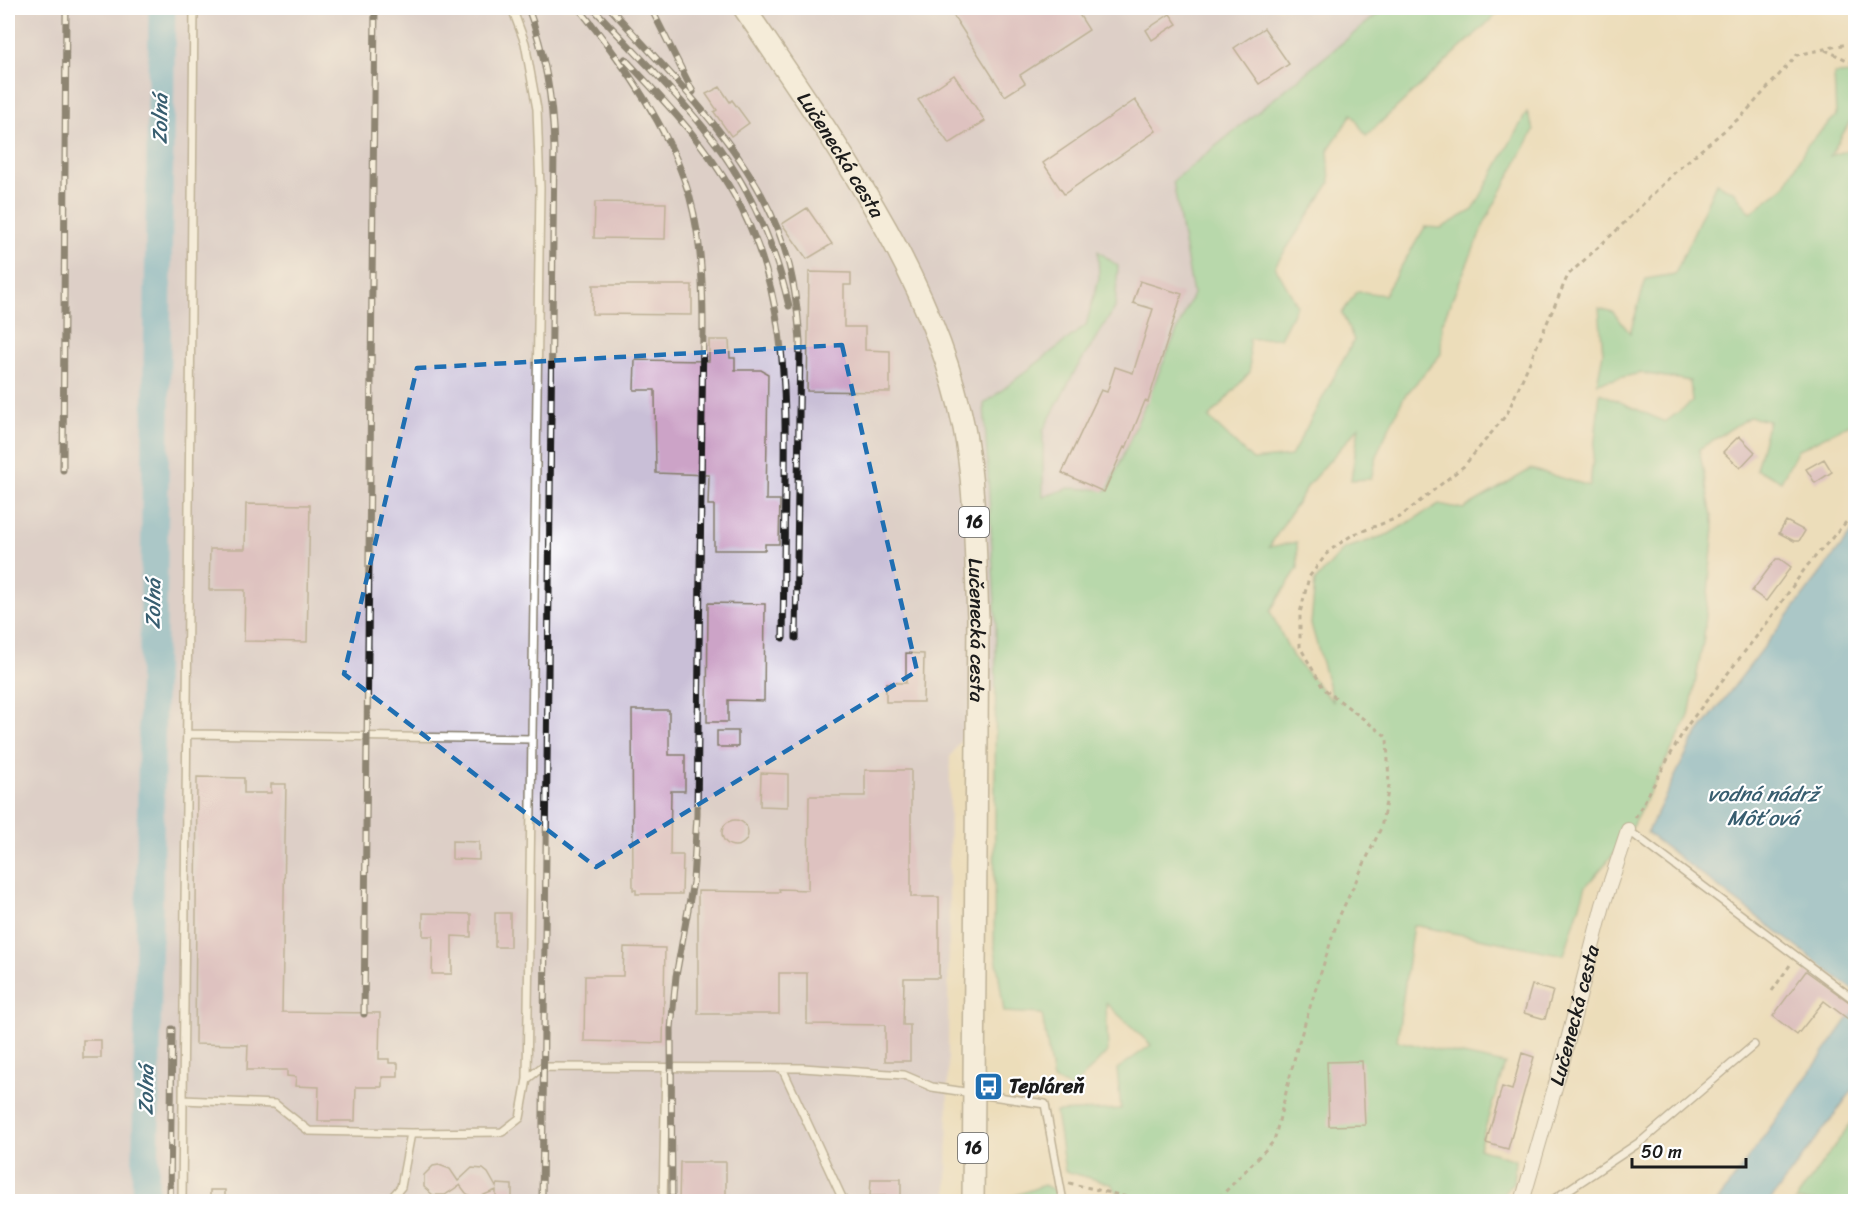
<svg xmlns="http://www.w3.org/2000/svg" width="1863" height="1209" font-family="Sriracha,sans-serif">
<rect width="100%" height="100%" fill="#fff"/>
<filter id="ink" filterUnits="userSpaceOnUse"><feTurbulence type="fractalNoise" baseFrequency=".0167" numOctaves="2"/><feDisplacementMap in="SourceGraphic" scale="12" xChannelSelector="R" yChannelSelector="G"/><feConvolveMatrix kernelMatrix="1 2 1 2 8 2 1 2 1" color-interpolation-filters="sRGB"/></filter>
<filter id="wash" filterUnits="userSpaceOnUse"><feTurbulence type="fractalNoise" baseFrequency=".008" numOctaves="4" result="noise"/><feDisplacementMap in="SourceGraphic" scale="24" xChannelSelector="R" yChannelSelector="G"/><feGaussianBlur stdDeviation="1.35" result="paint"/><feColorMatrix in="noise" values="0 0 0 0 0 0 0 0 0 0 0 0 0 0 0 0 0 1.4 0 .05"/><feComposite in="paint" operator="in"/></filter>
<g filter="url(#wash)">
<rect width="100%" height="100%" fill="#ecddba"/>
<!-- industrial -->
<path fill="#c9bfd7" d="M8 8H1385L1173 181 1193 294 1114 502 950 757 947 1201H8Z"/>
<!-- green -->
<path fill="#79d299" stroke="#4a775a" stroke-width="1.5" d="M1385 8H1495L1497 14 1366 136 1352 114 1328 150 1330 183 1275 266 1297 305 1280 338 1249 339 1250 372 1209 418 1253 460 1291 456 1354 340 1342 313 1357 291 1384 295 1425 227 1441 228 1473 210 1527 112 1534 130 1485 222 1442 323 1441 354 1404 397 1379 449 1371 479 1351 480 1359 427 1309 484 1269 547 1297 542 1298 568 1270 611 1293 657 1333 702 1311 624 1315 581 1344 549 1389 534 1439 504 1463 509 1531 469 1590 486 1600 393 1665 422 1692 402 1690 381 1641 373 1597 383 1603 353 1599 308 1613 312 1630 333 1646 279 1675 274 1716 183 1735 192 1750 213 1784 187 1807 145 1836 116 1834 74 1855 73V113L1830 156 1855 148V434L1852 423 1798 450 1781 481 1756 469 1769 421 1749 417 1699 449 1714 527 1704 637 1689 716 1624 842 1586 886 1564 955 1413 925 1397 1041 1505 1064 1479 1148 1515 1160 1513 1183 1502 1196 1504 1201H1124L1111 1184 1065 1171 1056 1112 1121 1109 1117 1069 1151 1045 1106 1003 1108 1051 1072 1089 1053 1080 1042 1014 1004 1012 994 942 996 623 984 404 1086 325 1099 278 1098 251 1118 266 1115 308 1075 371 1043 431V497L1069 488 1108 490 1193 294 1173 181Z
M1855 1117V1201H1795Z
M1044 1185 1076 1201 1002 1202V1200Z"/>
<!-- water -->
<path fill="#5baed7" stroke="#3c657a" stroke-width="1.5" d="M1855 528V991L1647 833 1693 740Z
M1855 1009V1087L1770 1201 1717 1202Z"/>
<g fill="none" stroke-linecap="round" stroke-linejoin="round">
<!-- river -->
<path stroke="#5baed7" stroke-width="27" d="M145 1202 162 8"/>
</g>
<g id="blocks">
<!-- building -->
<path fill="#cca3c7" d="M965 8H1075L1089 30 1020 75 1025 83 1005 96 953 15Z
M1170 14 1177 24 1152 40 1146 30Z
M1264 28 1289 64 1259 84 1234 48Z
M954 75 985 121 949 144 918 100Z
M720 87 730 102 732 100 749 123 731 136 714 112 717 110 706 94Z
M1135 100 1156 131 1064 194 1043 163Z
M595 202 666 203 665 239 594 238Z
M807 208 832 244 807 259 782 224Z
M809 272 851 273V285H844V327H865V350L890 351V392L807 391Z
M1140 281 1182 294 1148 402 1145 401 1126 448 1124 447 1104 492 1062 473 1101 390 1107 392 1115 367 1133 373 1153 309 1133 303Z
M593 285H692V315L592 314Z
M709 340H729L730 358H735V370H761L768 374 766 500H780L779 544H765V550H714V505H708L709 475 656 473 655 390H634L635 360 709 361Z
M1739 436 1755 452 1740 468 1723 452Z
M1824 459 1832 472 1815 483 1806 469Z
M246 504 310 505 307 642 244 641 245 590H209L210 549H245Z
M1786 521 1805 531 1799 541H1794L1779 533Z
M1776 559H1780L1791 567 1766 601 1752 591Z
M708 603 765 604 764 701 728 700V722H707Z
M906 653 924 654 923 702H886V683H906Z
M632 710H669V755H685V791H671L670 855H683L682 894H636V890H633Z
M717 731H738V747H717Z
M865 770H911V897H939V978H904L903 1025H910V1061H885V1025L807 1024V973H779V1014H698V891L780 892 779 889 808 890 809 796H865Z
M761 773 788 774V807L760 806Z
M197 777 244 778V793H271V784H286L282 1012 380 1013 379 1059H389V1063H398V1077H382V1087H356L355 1121H318L319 1087 295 1086 296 1077 287 1076V1070H247L248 1045 195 1044Z
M722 833a13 13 0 1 1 26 0a13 13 0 1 1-26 0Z
M452 841 479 842V860L452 859Z
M423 913 471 914V937L452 936V974H432L433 936H423Z
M495 913H510V947H495Z
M624 947 665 948 663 1043 584 1041 585 976H623Z
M1806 971 1856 1007V1009L1848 1019 1824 1001 1797 1035 1773 1016Z
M1532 985 1553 991 1545 1019 1524 1013Z
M83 1040H101V1058H83Z
M1522 1053 1534 1057 1508 1149 1486 1143 1502 1087 1512 1090Z
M1362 1061 1365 1125 1329 1126 1327 1062Z
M680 1162H726V1202H679Z
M439 1165 450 1169 458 1181 472 1168 483 1169 488 1173 496 1187 497 1184 512 1185V1202H496V1190L479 1197H472L466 1193 460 1185 445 1195H433L424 1187V1175L433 1166Z
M871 1179H901V1196H870Z
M210 1190H225V1202H210Z"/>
</g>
</g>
<g filter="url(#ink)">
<use href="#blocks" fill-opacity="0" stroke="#847c6b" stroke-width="1.5"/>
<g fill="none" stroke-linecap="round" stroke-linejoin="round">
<defs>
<path id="lane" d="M512 8 525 43 537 109 540 188 527 1079
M187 734 532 739
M1628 830 1856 1001
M782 1068 844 1202
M183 1100 275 1104 309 1131 411 1133 502 1132 520 1118 527 1079 542 1067 803 1068 904 1075 932 1087 1045 1104 1063 1202
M182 1202 194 8
M388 1202 401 1187 411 1133
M663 1202 666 1068
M1550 1202 1643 1140 1754 1045"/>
<g id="street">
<path id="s1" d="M1522 1202 1562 1063 1603 905 1628 830"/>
</g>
<g id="primary">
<path id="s2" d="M744 8C829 134 934 276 964 428 976 490 975 555 978 618L973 1202"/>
</g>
</defs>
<!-- lane casing -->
<use href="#lane" stroke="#847c6b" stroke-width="10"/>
<!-- street casing -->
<use href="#street" stroke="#847c6b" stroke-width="16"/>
<!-- primary casing -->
<use href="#primary" stroke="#847c6b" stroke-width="24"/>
<!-- path -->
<path stroke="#847c6b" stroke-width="3" stroke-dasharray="4.5 4.5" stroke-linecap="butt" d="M1825 50 1856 64
M1635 818 1686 727 1770 619 1806 567 1856 511
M1772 991 1790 965
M1069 1183 1144 1201 1171 1202
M1201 1202 1223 1194 1274 1141 1297 1048 1338 919 1381 828 1389 786 1387 737 1323 688 1300 647V613L1309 577 1329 551 1352 535 1400 517 1464 466 1507 414 1568 275 1618 229 1677 170 1743 115 1797 55 1856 42"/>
<!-- lane -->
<use href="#lane" stroke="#fff" stroke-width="7"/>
<!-- street -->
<use href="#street" stroke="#fff" stroke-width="14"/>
<!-- primary -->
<use href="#primary" stroke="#fff" stroke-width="21"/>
<defs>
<path id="rail" d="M528 8C545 53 553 100 554 149L542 1202
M593 8C632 50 675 91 711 137 749 186 775 245 789 306
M610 8C673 78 755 155 784 247 794 278 798 310 800 342L796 638
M651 8 693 92
M581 11C620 59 663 119 684 179 701 226 703 279 703 329L697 815 693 882 676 976 671 1029 672 1202
M625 59C664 101 704 142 733 193 786 285 786 381 785 484 784 535 784 587 783 638
M63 470 66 8
M364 1014 375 8
M170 1202 172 1029"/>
</defs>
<!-- rail casing -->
<use href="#rail" stroke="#1c1c1c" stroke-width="7"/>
<!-- rail -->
<use href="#rail" stroke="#fff" stroke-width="4.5" stroke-dasharray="14" stroke-linecap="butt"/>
</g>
</g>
<!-- marked area -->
<path d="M0 0H1863V1209H0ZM842 345 917 671 596 867 344 674 417 368Z" fill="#ecddba" fill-opacity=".55" fill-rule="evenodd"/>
<path fill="none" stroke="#1f6fb2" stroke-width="4.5" stroke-dasharray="12 8" stroke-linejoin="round" d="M842 345 917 671 596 867 344 674 417 368Z"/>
<!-- icons -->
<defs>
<symbol id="bus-square" viewBox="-11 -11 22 22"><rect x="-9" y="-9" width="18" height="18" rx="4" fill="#1f6fb2" stroke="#fff"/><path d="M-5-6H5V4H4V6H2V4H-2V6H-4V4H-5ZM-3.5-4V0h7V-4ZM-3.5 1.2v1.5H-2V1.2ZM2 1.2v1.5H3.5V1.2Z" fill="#fff"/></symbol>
</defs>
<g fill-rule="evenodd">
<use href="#bus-square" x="972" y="1070" width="33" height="33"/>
</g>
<g text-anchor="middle" stroke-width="4.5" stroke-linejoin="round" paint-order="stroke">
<!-- shield labels -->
<g fill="#fff" stroke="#606060" stroke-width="1.5">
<rect x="959" y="507" width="30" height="30" rx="4.5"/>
<rect x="958" y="1133" width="30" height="30" rx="4.5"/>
</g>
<g font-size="18" font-weight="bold" fill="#1c1c1c">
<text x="974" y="528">16</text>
<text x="973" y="1154">16</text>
</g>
<!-- street labels -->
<g font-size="20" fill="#1c1c1c" stroke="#fff">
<text dy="7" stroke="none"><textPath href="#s2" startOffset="176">Lučenecká cesta</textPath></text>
<text dy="7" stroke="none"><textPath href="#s2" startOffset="680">Lučenecká cesta</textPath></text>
<text dy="7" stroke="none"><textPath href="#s1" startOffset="194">Lučenecká cesta</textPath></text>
</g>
<!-- poi labels -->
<g font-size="20" font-weight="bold" fill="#1c1c1c" stroke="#fff" text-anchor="start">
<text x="1009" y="1093">Tepláreň</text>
</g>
<!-- water labels -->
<g font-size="21" font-style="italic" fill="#385e70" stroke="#fff">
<text transform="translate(160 119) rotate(-89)" y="7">Zolná</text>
<text transform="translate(153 604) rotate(-89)" y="7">Zolná</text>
<text x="1763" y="801">vodná nádrž<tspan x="1763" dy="24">Môťová</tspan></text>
<text transform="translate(146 1090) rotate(-89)" y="7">Zolná</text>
</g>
</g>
<!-- margin -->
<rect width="1863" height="1209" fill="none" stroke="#fff" stroke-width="30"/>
<!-- scale -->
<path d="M1632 1158v9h114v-9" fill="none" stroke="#1c1c1c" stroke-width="3"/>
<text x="1641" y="1158" font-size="18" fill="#1c1c1c" stroke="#ffffff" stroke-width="4.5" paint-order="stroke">50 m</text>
</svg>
